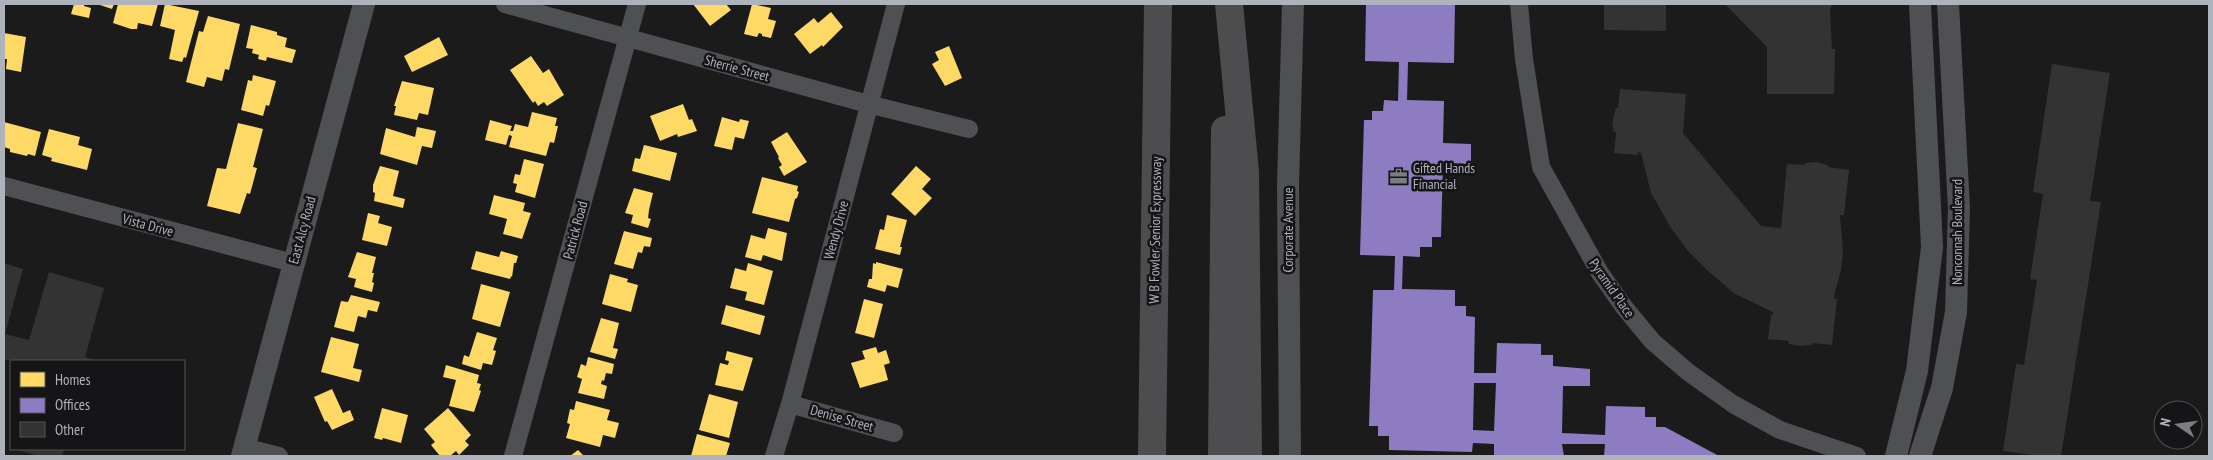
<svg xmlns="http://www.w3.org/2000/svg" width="2213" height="460" font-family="'PT Sans Narrow',sans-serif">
<rect width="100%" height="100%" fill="#1b1b1b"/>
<!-- homes -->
<path fill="#ffd966" d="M74 4H84V6L91 8 89 18 71 14Z
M97 4H114L112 9Z
M118 4H158L152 26 138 23 137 29H131L113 23Z
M165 4 199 11 186 58 184 57 182 62 169 59 175 30 160 26Z
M693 4H726L731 10 710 26Z
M752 4 771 8 768 19 776 21 771 38 762 36V34L759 33 757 37 744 34Z
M831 12 843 27 823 47 822 45 810 54 794 34 814 18 818 23Z
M208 16 240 24 229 70 225 69 222 81 207 77 204 87 186 82 199 31 203 32Z
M251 25 277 32V35L287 38 285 47 296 50 292 63 267 57 266 61 258 59 259 55 252 53 253 49 246 48Z
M4 33 26 37 21 72 6 69 7 59H4Z
M439 37 448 55 412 72 404 56Z
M949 46 962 78 945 86 932 64 939 60 935 52Z
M531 56 543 73 549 69 564 95 547 106 544 102 538 106 535 101 533 103 510 70Z
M253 75 276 81 269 106 266 105 263 116 241 110 248 80 252 81Z
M402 81 434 88 428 115 419 113 417 120 394 115 396 106H394Z
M683 104 689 120 692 119 697 131 678 137 677 134 660 141 650 116Z
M532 112 557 118 555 126H558L554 143 550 142 546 156 509 147 512 136 509 135 506 145 485 140 490 120 512 126 510 131H513L515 124 528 127Z
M722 117 739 122 740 119 749 121 744 139 735 137 732 150 714 146Z
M4 122 41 132 35 156 28 154 27 156 10 152V149L4 147Z
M238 123 263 129 253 167 257 168 250 194 247 193 240 214 207 206 217 168 226 169Z
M417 127 436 131 432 148 422 146 417 165 380 154 386 128 415 137Z
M49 129 80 137 78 145 92 149 87 170 51 161 52 158 42 155Z
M787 132 807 162 784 176 779 167 782 165 778 158 779 157 771 142Z
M644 145 677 153 670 181 632 171 635 158 640 159Z
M524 159 544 164 535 198 515 192 517 184 513 183 515 174 520 175Z
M380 166 399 171 393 196 405 199 403 208 374 201 375 193 373 192V185Z
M916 166 931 179 922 189 932 198 915 216 891 194Z
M762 177 798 186 797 191 799 192 797 198 795 199 789 222 752 213Z
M634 188 653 193 649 210 648 218 651 219 648 228 631 223 633 215 625 213Z
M494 195 525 203 523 211 531 213 522 239 503 234 507 219 489 214Z
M368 213 380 216 378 223 392 227 387 246 362 240Z
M887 215 907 220 900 247H902L900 255 875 249 880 229 884 230Z
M768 228 787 233 782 261 763 255 761 261 745 257 751 235 765 239Z
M624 231 652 238 650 247 644 246 642 253 638 252 633 269 614 264Z
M476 251 499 257 501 251 518 256 516 263H514L512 277 511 276 510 279 471 269Z
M357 252 376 257 372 273H374L372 282 374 283 372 292 354 287 356 279 348 277Z
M876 262 903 269 898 288 887 285 885 292 867 287 869 279H872L873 263 876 264Z
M748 263 773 271 764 305 745 300 747 292 730 288 735 268 746 271Z
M610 274 628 279 627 282 638 285 631 312 602 304Z
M481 284 510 292 500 327 472 319Z
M351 295 380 302 377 312 368 310 366 318 358 316 354 332 334 327 341 301 348 302Z
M864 299 883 304 874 338 855 333Z
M726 305 765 316 760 335 721 324Z
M601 318 619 323 613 348 618 349 615 359 590 352Z
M477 332 497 338 493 350 496 351 492 365 483 363 481 370 462 364 464 355 469 357Z
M331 337 359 344 353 368 362 370 359 382 321 372Z
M876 347 878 353 886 350 890 363 884 365 888 380 860 388 851 363 865 359 862 351Z
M727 351 753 358 743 391 715 385 720 363 728 365 729 361 725 360Z
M588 357 614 364 612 374 606 373 604 381 602 380 601 384 607 386 604 399 578 393 582 379 577 377 581 364 586 366Z
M446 365 479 375 477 383 481 384 479 390 481 391 474 412 449 406 456 380 443 377Z
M332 389 343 413 350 410 354 420 332 430 327 421 325 422 314 397Z
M709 394 738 402 729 438 699 430Z
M576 401 610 410 607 420 619 423 615 438 603 435 600 447 566 438 570 424 567 423 570 409 574 410Z
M382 408 408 415 401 443 383 438 382 440 374 438Z
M448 408 471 435 465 441 469 445 459 455 456 451 450 456H440L431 445 435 442 424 429Z
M697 434 730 443 726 456H691Z
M578 450 584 456H570Z"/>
<!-- offices -->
<path fill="#8e7cc3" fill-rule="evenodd" d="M1366 4H1455L1454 63 1408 62 1407 100 1444 101 1443 143 1471 144V164L1443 163 1441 237H1432V247H1420V257L1403 256 1402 289 1455 290V306H1466V316L1475 317 1474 373H1496L1497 343 1541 344V355H1553V366L1590 369V386H1563L1562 433 1605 435 1606 406 1645 407V417H1656V427H1665L1719 456H1604L1605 444H1562L1564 456H1494V444L1473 443 1472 452 1389 450V436H1378V426H1369L1373 290H1394L1395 256 1360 255 1364 120H1372V111H1383L1384 100 1398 101 1399 62 1365 61ZM1474 383H1496L1494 431 1473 430Z"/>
<!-- building -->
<path fill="#333" d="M1604 4H1666V31L1604 30Z
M1725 4H1832L1830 11 1832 49H1835L1834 94H1767V47Z
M2052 64 2110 73 2090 201 2101 202 2061 456H2039L2003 451 2016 364 2024 365 2037 280 2030 279 2043 194 2033 192Z
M1620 89 1686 94 1683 133 1761 226 1781 228 1787 164 1805 165V163L1816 162 1828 165V167L1849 170 1844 215H1840L1843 251 1841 270 1835 292 1834 299H1837L1832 345 1812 343V345L1801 346 1789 344 1788 341 1768 339 1771 315H1773V312L1735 294 1708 271 1688 251 1671 228 1651 193 1641 153 1638 152V155L1614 153 1616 132H1614L1612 123 1616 108H1618Z
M4 263 23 269 5 334 29 340 49 272 104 288 85 357 97 361 4 360Z
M14 449H64L62 456H39Z"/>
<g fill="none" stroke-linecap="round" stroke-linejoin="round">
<!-- minor -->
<path stroke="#4f5054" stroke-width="18" d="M505 4 868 104 969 129
M1519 4 1524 59 1541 167 1600 273 1624 307 1652 341 1688 372 1733 404 1780 430 1857 456
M4 186 293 263
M790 404 894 433
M244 447 279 456
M513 456 637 4
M774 456 790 404 896 4"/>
<!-- tertiary -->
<path stroke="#4f5054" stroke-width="22" d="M242 456 364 4
M1290 456 1288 185 1293 4
M1896 456 1917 371 1932 247 1920 4
M1920 456 1942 388 1956 312 1959 208 1948 4"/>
<!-- motorway -->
<path stroke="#4d4d50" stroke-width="28" d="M1229 4 1245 172 1248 456
M1152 456 1158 4
M1222 456 1225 130"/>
</g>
<!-- icons -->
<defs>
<symbol id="office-bare" viewBox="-9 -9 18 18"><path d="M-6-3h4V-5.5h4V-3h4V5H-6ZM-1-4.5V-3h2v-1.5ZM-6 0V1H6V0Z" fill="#7a7d83" stroke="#151517" stroke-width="2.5" paint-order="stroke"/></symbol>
</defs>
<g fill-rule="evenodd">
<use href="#office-bare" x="1386" y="164" width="25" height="25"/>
</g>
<g text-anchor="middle" stroke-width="5" stroke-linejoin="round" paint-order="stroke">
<!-- street labels -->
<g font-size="14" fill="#adb2bb" stroke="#151517">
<text transform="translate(737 68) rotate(15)" y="5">Sherrie Street</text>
<text transform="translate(148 225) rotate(15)" y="5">Vista Drive</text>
<text transform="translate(302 230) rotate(-75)" y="5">East Alcy Road</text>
<text transform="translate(575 230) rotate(-75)" y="5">Patrick Road</text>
<text transform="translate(836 230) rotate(-75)" y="5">Wendy Drive</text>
<text transform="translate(1155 230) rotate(-89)" y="5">W B Fowler Senior Expressway</text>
<text transform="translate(1288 230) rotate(-90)" y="5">Corporate Avenue</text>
<text transform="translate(1957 232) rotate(-90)" y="5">Nonconnah Boulevard</text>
<text transform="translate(1612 288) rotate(55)" y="5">Pyramid Place</text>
<text transform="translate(842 418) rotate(16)" y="5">Denise Street</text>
</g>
<!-- poi labels -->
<g font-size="14" fill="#adb2bb" stroke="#151517" text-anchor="start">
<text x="1413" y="173">Gifted Hands<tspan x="1413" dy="16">Financial</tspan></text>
</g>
</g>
<!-- border -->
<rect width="2213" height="460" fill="none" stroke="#adb2bb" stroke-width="10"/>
<!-- legend -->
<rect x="10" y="360" width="175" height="90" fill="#151517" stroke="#525459"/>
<rect x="20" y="372" width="25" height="15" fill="#ffd966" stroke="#525459"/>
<text x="55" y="385" font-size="15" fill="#adb2bb">Homes</text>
<rect x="20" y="398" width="25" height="15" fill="#8e7cc3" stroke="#525459"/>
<text x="55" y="410" font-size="15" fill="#adb2bb">Offices</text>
<rect x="20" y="422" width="25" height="15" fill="#333333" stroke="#525459"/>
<text x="55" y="435" font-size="15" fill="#adb2bb">Other</text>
<!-- north arrow -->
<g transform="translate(2178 425) rotate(283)"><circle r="24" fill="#151517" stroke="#525459"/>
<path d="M0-4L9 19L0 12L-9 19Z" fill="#7a7d83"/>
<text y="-8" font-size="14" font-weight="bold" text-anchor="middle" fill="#adb2bb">N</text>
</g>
</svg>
